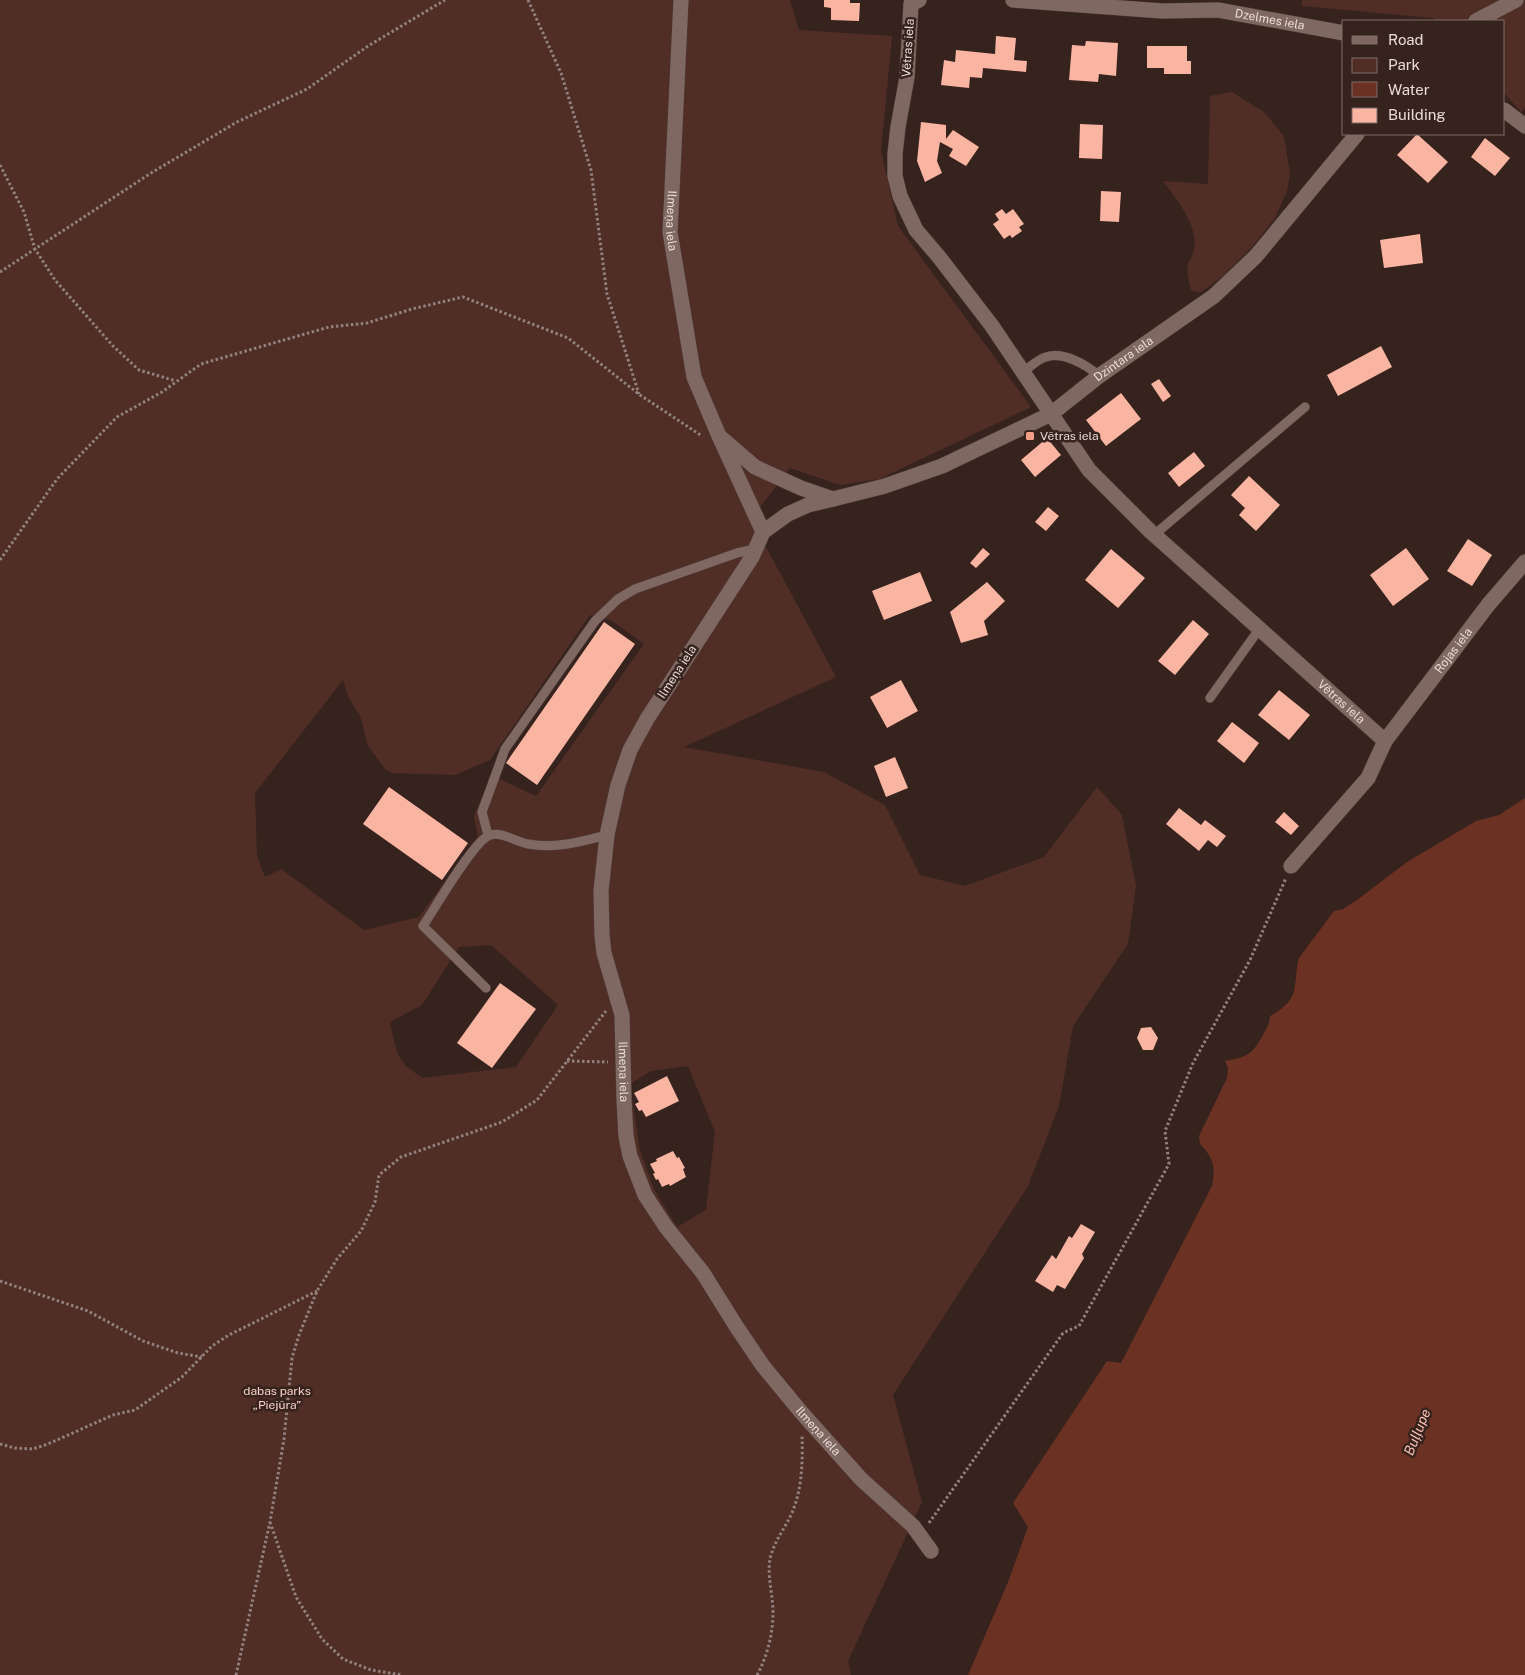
<svg xmlns="http://www.w3.org/2000/svg" width="1525" height="1675" font-family="'Public Sans',sans-serif">
<rect width="100%" height="100%" fill="#37231e"/>
<!-- green -->
<path fill="#502e26" fill-rule="evenodd" d="M0 0H790L799 30 892 36 881 151 898 226 1031 407 879 479 840 485 790 468 751 519 836 677 684 747 824 772 885 805 920 875 965 886 1044 857 1097 787 1122 815 1136 886 1128 944 1073 1026 1059 1106 1028 1186 893 1395 922 1502 848 1661 851 1675H0ZM590 615 611 620 644 644 536 796 491 775 474 816 478 836 419 917 364 930 281 869 265 877 257 856 255 793 343 680 349 698 361 718 368 746 385 769 392 773 455 775 490 760ZM491 945 558 1005 516 1067 422 1078 406 1066 397 1053 390 1022 422 1005 459 947ZM688 1066 715 1132 706 1210 677 1227 654 1189 640 1151 630 1084 651 1071Z
M1302 0H1525V108L1521 112 1504 93V21H1436L1433 18 1302 6Z
M1232 92 1264 112 1284 136 1290 174 1287 191 1275 218 1252 247 1223 276 1200 293 1191 290C1189 282 1186 272 1188 264 1189 260 1192 257 1193 253 1201 227 1177 201 1163 181L1208 184 1210 96Z"/>
<!-- water -->
<path fill="#6b3123" d="M1525 798V1675H968L1008 1582 1028 1527 1013 1503 1107 1361 1121 1363 1212 1186C1216 1167 1213 1157 1200 1144L1199 1136 1227 1078 1228 1068 1225 1061C1247 1057 1252 1055 1263 1035 1266 1029 1270 1024 1270 1016 1277 1013 1291 1002 1293 994 1297 983 1295 970 1299 958L1334 911 1343 909 1357 900 1407 862 1476 821 1499 815Z"/>
<!-- building -->
<path fill="#fab4a2" d="M824 0H850V3H860L859 21 831 20V8L824 7Z
M996 36 1016 38 1014 60 1027 61 1026 72 983 68 982 78 970 77 969 88 941 85 944 60 955 62 956 50 995 54Z
M1086 41 1118 43 1116 76 1099 74 1098 82 1069 80 1072 45 1085 46Z
M1147 46H1187V61H1191V74H1164V68H1147Z
M921 122 946 125V139L953 130 979 147 966 166 949 156 953 149 940 142 937 161 942 173 925 182 917 161Z
M1080 124 1103 125 1102 159 1079 158Z
M1417 134 1448 162 1428 183 1397 155Z
M1485 138 1510 158 1495 176 1471 157Z
M1101 191 1121 192 1119 222 1100 221Z
M1002 209 1006 214 1013 209 1024 224 1019 227 1022 231 1012 238 1010 235 1004 239 993 224 999 220 995 214Z
M1420 234 1423 263 1384 268 1380 240Z
M1381 346 1392 367 1338 396 1327 375Z
M1159 379 1171 396 1163 402 1151 384Z
M1121 393 1141 419 1106 446 1086 420Z
M1047 438 1061 455 1035 477 1021 460Z
M1194 452 1205 466 1179 487 1168 473Z
M1249 476 1280 505 1256 531 1239 515 1245 508 1231 495Z
M1048 507 1059 516 1046 531 1035 522Z
M1468 539 1492 555 1472 586 1447 571Z
M983 548 990 554 976 568 970 563Z
M1406 548 1429 579 1393 606 1370 575Z
M1111 549 1145 578 1118 608 1085 580Z
M920 572 932 601 884 620 872 591Z
M987 582 1005 601 984 621 988 635 961 643 950 612Z
M1193 620 1209 634 1175 675 1158 661Z
M604 622 635 644 537 785 506 763Z
M901 680 918 711 887 728 870 697Z
M1279 690 1310 715 1289 740 1258 715Z
M1232 722 1259 743 1244 763 1217 741Z
M895 757 908 788 886 797 874 766Z
M389 787 468 843 442 880 363 824Z
M1179 808 1201 825 1205 820 1226 836 1217 847 1208 840 1199 851 1166 824Z
M1284 812 1299 826 1291 835 1275 822Z
M500 983 536 1009 492 1068 457 1043Z
M1151 1027 1158 1038 1153 1050H1143L1137 1038 1141 1028Z
M667 1076 679 1101 646 1117 642 1110 639 1111 635 1104 639 1102 634 1093Z
M673 1151 677 1158 679 1157 685 1168 683 1169 686 1177 670 1186 669 1184 662 1187 658 1179 656 1180 653 1174 655 1173 650 1164 657 1161 656 1159Z
M1081 1224 1095 1232 1082 1254 1084 1258 1065 1289 1057 1285 1053 1292 1035 1281 1052 1255 1056 1259 1069 1236 1072 1238Z"/>
<g fill="none" stroke-linecap="round" stroke-linejoin="round">
<defs>
<path id="lane" d="M1023 372C1030 367 1038 359 1046 357 1063 351 1087 365 1099 376
M1154 535 1305 407
M1210 698 1260 628
M488 835 482 812 505 749 595 621 618 599 635 589 737 553 755 549
M486 988 423 926C435 908 472 844 488 836 500 830 516 842 528 844 556 849 580 842 607 835"/>
<g id="street">
<path id="s1" d="M919 0 911 4 907 77 898 127 895 154V176L900 196 916 230 939 257 992 326 1089 470 1150 531 1385 741"/>
<path id="s2" d="M1013 0 1162 11 1218 10 1344 33"/>
<path d="M1504 110 1525 126"/>
<path d="M719 436 763 532"/>
<path id="s3" d="M833 499 808 505 788 514 763 532 752 557 647 719 630 750 618 785 607 835 601 891 602 935 604 953 622 1015 624 1100 626 1136 630 1156 645 1195 666 1227 703 1273 736 1326 763 1366 801 1412 861 1479 913 1526 931 1551"/>
<path id="s4" d="M1291 866 1368 778 1385 741 1488 605 1525 562"/>
</g>
<g id="secondary">
<path id="s5" d="M681 0 670 232 694 377 719 436 755 467 801 488 833 499 885 486 942 466 1051 414 1099 376 1214 296 1256 256 1357 134"/>
<path d="M1476 21 1516 0"/>
</g>
</defs>
<!-- lane casing -->
<use href="#lane" stroke="#4f3e3a" stroke-width="10"/>
<!-- street casing -->
<use href="#street" stroke="#4f3e3a" stroke-width="16"/>
<!-- secondary casing -->
<use href="#secondary" stroke="#4f3e3a" stroke-width="16"/>
<!-- path -->
<path stroke="#92817d" stroke-width="3" stroke-dasharray="2.5 2.5" stroke-linecap="butt" d="M528 0 561 73 591 170 607 294 639 394
M0 165 24 212 35 249 55 280 113 346 139 370 176 381
M0 272 151 173 237 122 307 89 368 46 445 0
M0 560 57 479 117 417 162 392 201 364 329 327 367 323 412 309 463 297 568 338 640 395 702 436
M567 1061 608 1062
M0 1281 88 1311 143 1341 178 1353 202 1357
M0 1444 15 1448 33 1449 48 1444 113 1415 135 1410 182 1377 212 1346 229 1335 317 1291
M270 1522 296 1597 322 1639 343 1659 371 1670 402 1675
M929 1523 1063 1333 1079 1326 1169 1164 1165 1131 1193 1063 1250 960 1286 878
M236 1675 270 1522 284 1439 292 1358 299 1335 317 1291 337 1259 361 1231 375 1202 379 1175 401 1157 502 1122 537 1100 606 1011
M757 1675C767 1657 773 1634 773 1613 773 1595 767 1576 770 1559 773 1544 783 1531 790 1517 802 1493 803 1462 802 1435"/>
<!-- lane -->
<use href="#lane" stroke="#806862" stroke-width="9"/>
<!-- street -->
<use href="#street" stroke="#806862" stroke-width="15"/>
<!-- secondary -->
<use href="#secondary" stroke="#806862" stroke-width="15"/>
</g>
<!-- markers -->
<rect fill="#f49e88" stroke="#37231e" stroke-width="2" x="1025" y="431" width="10" height="10" rx="2.5"/>
<g text-anchor="middle" stroke-width="5" stroke-linejoin="round" paint-order="stroke">
<!-- street labels -->
<g font-size="12" fill="#e9dbd7" stroke="#37231e">
<text dy="4" stroke="none"><textPath href="#s2" startOffset="258">Dzelmes iela</textPath></text>
<text transform="translate(908 48) rotate(-86)" y="4">Vētras iela</text>
<text dy="4" stroke="none"><textPath href="#s5" startOffset="221">Ilmeņa iela</textPath></text>
<text dy="4" stroke="none"><textPath href="#s5" startOffset="901">Dzintara iela</textPath></text>
<text dy="4" stroke="none"><textPath href="#s4" startOffset="271">Rojas iela</textPath></text>
<text transform="translate(677 672) rotate(-57)" y="4">Ilmeņa iela</text>
<text dy="4" stroke="none"><textPath href="#s1" startOffset="879">Vētras iela</textPath></text>
<text dy="4" stroke="none"><textPath href="#s3" startOffset="662">Ilmeņa iela</textPath></text>
<text dy="4" stroke="none"><textPath href="#s3" startOffset="1082">Ilmeņa iela</textPath></text>
</g>
<!-- poi labels -->
<g font-size="12" fill="#e9dbd7" stroke="#37231e" text-anchor="start">
<text x="1040" y="440">Vētras iela</text>
</g>
<!-- park labels -->
<g font-size="12" fill="#f9d2c8" stroke="#37231e">
<text x="277" y="1395">dabas parks<tspan x="277" dy="14">„Piejūra”</tspan></text>
</g>
<!-- water labels -->
<g font-size="14" font-style="italic" fill="#fac1b2" stroke="#37231e">
<text transform="translate(1417 1432) rotate(-68)" y="5">Buļļupe</text>
</g>
</g>
<!-- legend -->
<rect x="1342" y="20" width="162" height="115" fill="#37231e" stroke="#7e6d68"/>
<rect x="1352" y="36" width="25" height="8" fill="#806862" stroke="#7e6d68"/>
<text x="1388" y="45" font-size="15" fill="#e9dbd7">Road</text>
<rect x="1352" y="58" width="25" height="15" fill="#502e26" stroke="#7e6d68"/>
<text x="1388" y="70" font-size="15" fill="#e9dbd7">Park</text>
<rect x="1352" y="82" width="25" height="15" fill="#6b3123" stroke="#7e6d68"/>
<text x="1388" y="95" font-size="15" fill="#e9dbd7">Water</text>
<rect x="1352" y="108" width="25" height="15" fill="#fab4a2" stroke="#7e6d68"/>
<text x="1388" y="120" font-size="15" fill="#e9dbd7">Building</text>
</svg>
